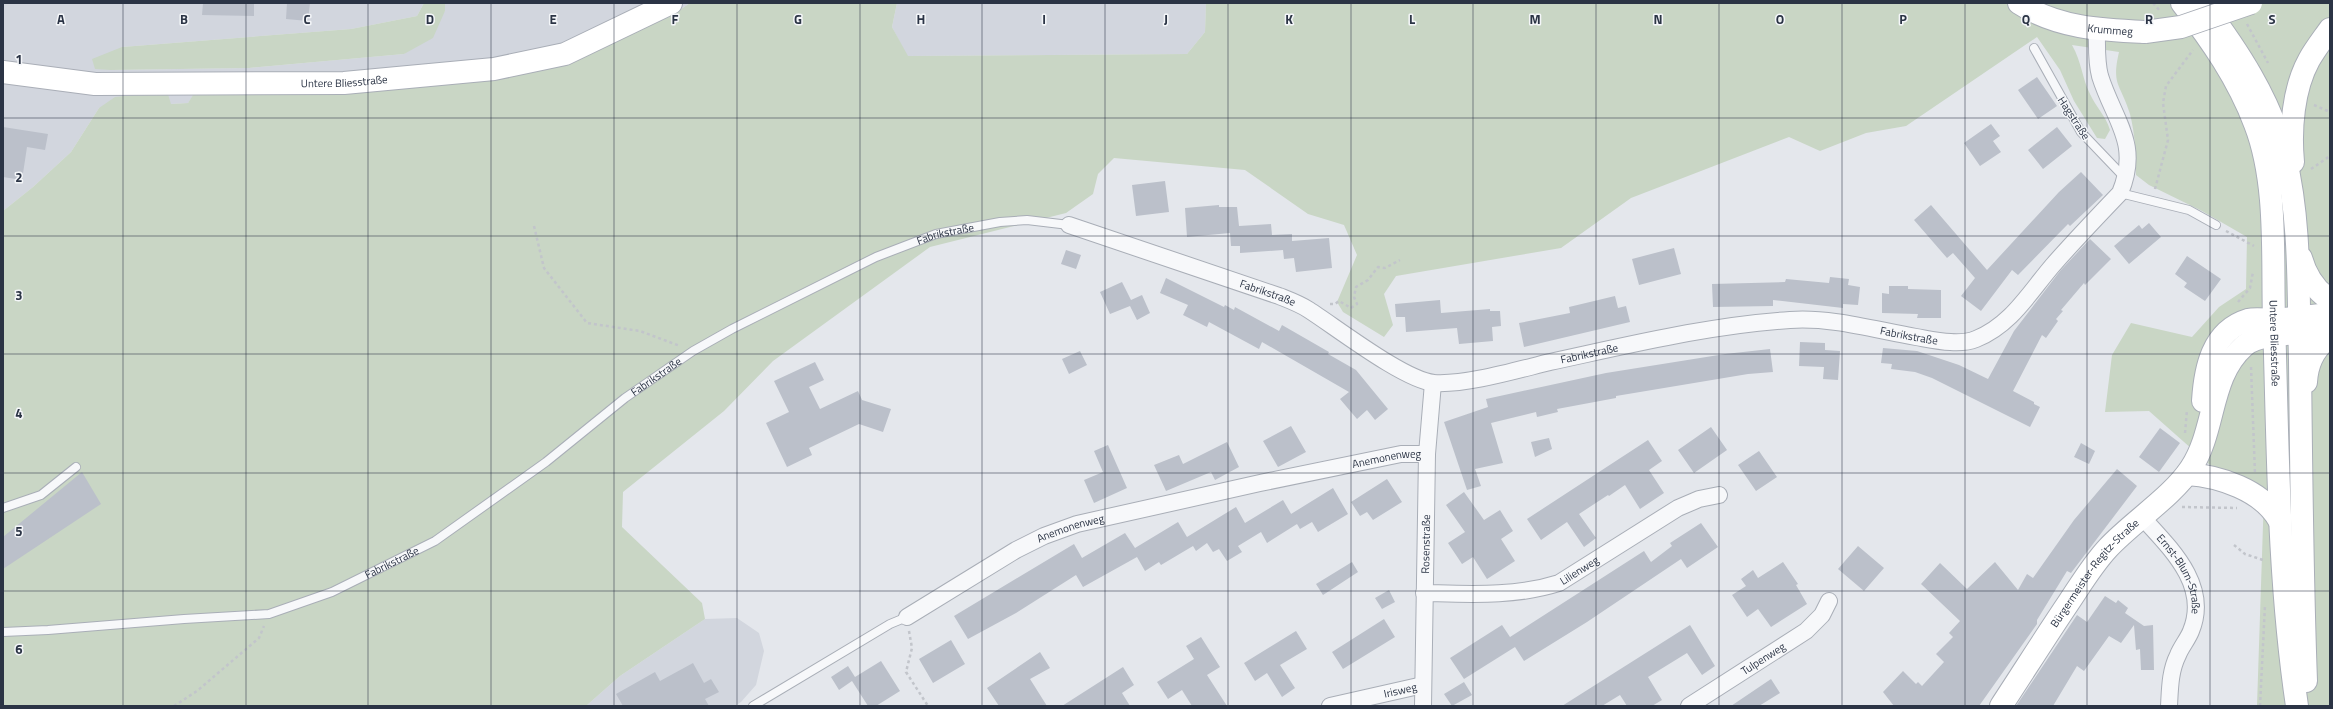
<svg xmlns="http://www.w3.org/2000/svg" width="2333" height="709" font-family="'Titillium Web',sans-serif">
<rect width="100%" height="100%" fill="#e4e7ec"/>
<!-- built -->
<path fill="#d2d6de" d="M3 3H424L417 16 351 29 122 47 111 70 249 68 404 54 445 11V3H690L671 16 568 61 196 92 188 103 99 108 71 152 33 187 3 211Z
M897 3H1206L1205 32 1187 54 907 56 892 27Z
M737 618 759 633 764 651 756 685 741 702 735 706H586L620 676 705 619Z"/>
<!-- green -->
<path fill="#c9d6c5" d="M424 3H445V11L433 38 404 54 249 68 111 70 95 69 92 59 122 47 351 29 417 16Z
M690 3H897L892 27 908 56 1187 54 1205 32 1206 3H2330V706H2257L2264 495 2210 465 2149 411 2105 412 2112 355 2131 323 2192 337 2219 307 2246 289 2247 237 2202 211 2149 185 2136 175C2136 154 2135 134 2130 114 2121 84 2111 86 2119 52L2072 45C2082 63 2082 78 2090 94 2096 107 2106 116 2110 130L2105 139 2097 138 2074 101 2060 70 2037 37 1906 126 1866 133 1820 151 1789 137 1631 198 1561 248 1396 276 1384 294 1393 325 1384 337 1343 312 1337 302 1357 255 1344 225 1308 214 1245 170 1114 158 1098 174 1093 194 1066 213 930 247 773 361 724 411 623 492 622 527 702 603 705 619 620 676 586 706H3V211L33 187 71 152 99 108 115 97 167 91 171 104 188 103 195 92 568 61 671 16Z"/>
<!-- building -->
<path fill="#bbc0ca" d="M203 3H254V16L202 15Z
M287 3H310L308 21 286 19Z
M2037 77 2057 106 2038 119 2018 90Z
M1991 124 2000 136 1993 141 2001 152 1980 166 1964 143Z
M3 127 48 134 45 150 27 147 22 180 3 177Z
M2057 127 2072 146 2043 169 2028 150Z
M2081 172 2103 195 2070 226 2068 224 2018 275 2012 270 1981 311 1961 296 1975 278 1953 253 1947 258 1914 220 1931 205 1987 270 2059 192Z
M1165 181 1169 212 1136 216 1132 185Z
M1219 205V207H1237L1239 226 1271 224 1272 235 1292 234V241L1329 238 1332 268 1296 272 1294 258 1284 259 1283 250 1240 253V246H1231L1230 233 1187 237 1185 208Z
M2149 223 2161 237 2129 264 2114 246 2139 225 2142 229Z
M2090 239 2111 259 2085 285 2084 283 2061 310 2063 311 2056 319 2058 321 2046 338 2042 335 2013 391 2034 402V404L2040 407 2030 427 1932 378 1915 372 1891 369 1892 364 1881 363 1883 348 1917 351 1959 365 1988 379 2014 331 2060 271Z
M1674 248 1681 274 1639 285 1632 259Z
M1066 250 1081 255 1076 269 1061 264Z
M2187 256 2221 279 2205 301 2184 287 2187 283 2175 274Z
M1830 277 1849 279 1848 285 1860 287 1858 305 1843 304V308L1773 300V306L1713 307 1712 284 1785 282 1786 279 1829 283Z
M1166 278 1224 307 1225 305 1234 310 1235 307 1279 331 1282 325 1329 352 1328 354 1356 370 1388 409 1375 420 1367 410 1357 419 1340 399 1349 392 1262 342 1259 349 1209 322 1207 327 1183 315 1188 305 1160 293Z
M1122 282 1131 300 1142 295 1150 313 1137 320 1130 306 1110 314 1100 292Z
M1889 286H1908V289L1941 290V318H1917L1918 314 1882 313V293L1889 294Z
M1615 296 1618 308 1626 306 1630 322 1524 347 1519 323 1570 313 1569 307Z
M1440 300 1441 313 1490 309V311H1500L1501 326 1492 327 1493 341 1459 344 1457 328 1406 332 1405 317H1396L1395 304Z
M1800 342 1825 343V350L1840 351 1838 380 1823 379 1824 367 1799 366Z
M1770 349 1773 372 1748 374 1616 396V398L1557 409 1558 412 1537 417 1536 412 1491 423 1503 463 1475 469 1481 486 1467 490 1444 422 1488 407 1486 399 1606 373 1725 354Z
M1080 351 1087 365 1069 374 1062 359Z
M815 362 824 380 809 387 820 409 858 391 862 400 891 409 883 432 859 424 809 448 812 455 787 467 766 423 789 412 774 381Z
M1291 426 1306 452 1278 467 1263 441Z
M1711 427 1727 450 1694 473 1678 450Z
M2160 428 2180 443 2159 472 2139 457Z
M1549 438 1552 449 1535 457 1531 442Z
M1648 440 1662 461 1649 470 1664 493 1640 509 1625 485 1609 496 1608 495 1579 514 1596 538 1584 547 1567 522 1541 540 1527 519Z
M1227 442 1239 467 1215 480 1211 472 1166 491 1154 465 1179 455 1183 464Z
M2081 443 2095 451 2089 464 2074 457Z
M1108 445 1127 488 1094 503 1084 480 1103 472 1094 451Z
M1759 451 1777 477 1756 491 1738 465Z
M2117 469 2137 486 2071 573 2067 571 2037 620V624L1979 706H1894L1883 692 1903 671 1916 684 1918 682 1922 686 1944 662 1936 654 1953 637 1949 633 1960 621 1921 584 1940 563 1967 589 1995 562 2018 590 2027 574 2033 578 2074 520Z
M82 472 101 504 3 569V537Z
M1387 479 1402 502 1373 520 1367 512 1360 516 1351 502Z
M1333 488 1348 514 1318 532 1312 522 1300 529 1291 514Z
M1464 492 1484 520 1500 510 1513 531 1501 539 1515 561 1487 579 1473 557 1462 564 1448 543 1465 532 1446 505Z
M1283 500 1297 524 1267 543 1261 532 1238 546 1242 552 1227 561 1219 549 1213 552 1207 543 1196 551 1193 546 1161 565 1159 562 1145 571 1137 557 1083 587 1076 575 1016 613 968 639 954 616 1074 544 1082 558 1125 533 1135 548 1178 522 1190 542 1187 537 1236 507 1245 523Z
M1701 523 1718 547 1687 568 1681 559 1587 622 1524 661 1515 647 1464 679 1450 658 1502 625 1510 637 1644 551 1651 562 1672 546 1670 543Z
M1858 546 1884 568 1864 591 1838 569Z
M1352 562 1358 572 1323 595 1316 584Z
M1783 562 1798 584 1796 585 1807 604 1771 627 1758 609 1747 617 1732 595 1746 586 1741 579 1753 570 1758 578Z
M1389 590 1395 602 1382 609 1375 598Z
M2105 596 2116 603 2118 600 2128 608 2125 613 2144 626 2153 625 2154 670H2141L2140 649 2136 650 2134 625 2121 643 2109 636 2084 671 2077 666 2053 706H2016L2077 615 2087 622Z
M1384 619 1395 637 1343 669 1332 652Z
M1690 625 1715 666 1702 675 1687 653 1648 677 1662 700 1652 706H1627L1620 695 1602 706H1562Z
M1296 631 1307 649 1280 665 1295 688 1282 697 1267 673 1255 681 1244 663Z
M1201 637 1220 667 1207 675 1227 706H1192L1182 690 1168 699 1157 682 1194 659 1186 646Z
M951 640 965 664 933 683 919 659Z
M1040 652 1050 668 1030 679 1047 706H999L987 688Z
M881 661 900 691 876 706H868L852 681 839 690 831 677 848 666 855 677Z
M693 663 704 683 711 679 719 692 705 699 709 706H623L616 694 655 672 660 681Z
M1123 667 1134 685 1122 693 1130 706H1062Z
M1771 679 1780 693 1759 706H1731Z
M1464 682 1472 695 1452 706 1444 694Z"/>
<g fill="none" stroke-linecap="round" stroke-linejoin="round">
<defs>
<g id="lane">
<path d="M2034 48 2081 132 2125 178"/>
<path d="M2120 193 2189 210 2216 225"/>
<path d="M3 508 41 495 76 467"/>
<path id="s1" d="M3 632 48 630 184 619 269 614 332 592 435 541 546 462 625 398 693 351 732 329 876 257 936 234 1000 222 1027 220 1069 225"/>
<path d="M753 706 890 624 907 617"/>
</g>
<g id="street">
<path id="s2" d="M1069 225 1279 296C1289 300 1300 304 1309 310 1337 328 1404 380 1434 383 1467 385 1517 370 1550 362 1629 345 1710 325 1790 320 1832 317 1875 330 1916 337 1934 340 1959 346 1976 339 2011 325 2029 293 2053 265 2074 241 2097 217 2120 193 2141 143 2114 121 2100 76 2096 61 2097 45 2097 30"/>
<path id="s3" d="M2142 517C2170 548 2210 585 2191 631 2188 639 2181 647 2178 655 2170 671 2170 688 2169 706"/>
<path id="s4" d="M1424 593C1469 594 1515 597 1559 583L1678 508 1699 499 1719 495"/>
<path id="s5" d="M907 617 1016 550 1044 536 1077 524 1260 483 1401 454H1427"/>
<path id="s6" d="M1330 706 1423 685"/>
<path id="s7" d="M1423 706 1427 454 1433 383"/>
<path id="s8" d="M1689 706 1806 631 1822 615 1829 601"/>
</g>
<g id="secondary">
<path id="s9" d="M2019 3C2057 28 2101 30 2145 32"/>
<path id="s10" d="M2182 3C2211 40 2238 79 2255 124 2278 183 2272 258 2274 320 2278 449 2278 578 2297 706"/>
<path d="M2202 3C2237 49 2271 100 2285 157 2301 221 2298 295 2300 360 2301 467 2302 574 2306 681"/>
<path id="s11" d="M3 72 95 84 344 83 494 69 565 54 671 3"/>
<path d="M2293 162C2290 130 2293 89 2309 60 2315 49 2323 39 2330 29"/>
<path d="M2301 258C2306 276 2315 290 2330 300"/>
<path d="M2306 382C2307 364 2315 347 2330 337"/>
<path d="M2203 401C2205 369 2212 331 2248 320 2256 318 2267 320 2275 320 2293 318 2312 316 2330 314"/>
<path d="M2187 474C2219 476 2262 490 2279 520"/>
<path id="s12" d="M2001 706C2024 671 2046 636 2069 602 2081 584 2093 564 2108 548 2131 523 2173 496 2191 468 2216 430 2209 377 2244 346 2262 330 2307 335 2330 331"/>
</g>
</defs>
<!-- lane casing -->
<use href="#lane" stroke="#a9aeb7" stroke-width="10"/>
<!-- street casing -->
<use href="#street" stroke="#a9aeb7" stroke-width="18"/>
<!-- secondary casing -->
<use href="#secondary" stroke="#a9aeb7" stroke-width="24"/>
<!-- path -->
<path stroke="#c2c5cb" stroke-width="2.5" stroke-dasharray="3 3" stroke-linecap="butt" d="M2153 3 2161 12
M2247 24 2268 63
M2314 105 2330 112
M2311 169 2330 156
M2155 189 2168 140 2163 103 2166 86 2193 50
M534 226 544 268 587 323 640 331 680 346
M2226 231 2254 246
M2238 302 2250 288 2253 272
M1330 304H1335L1339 301 1351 308 1357 304 1354 297 1356 287 1368 280 1378 267 1385 268 1400 260
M2251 367 2255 474
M2185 433 2187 410
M2182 507 2237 508
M2234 545 2245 554 2263 560
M909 631 912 648 906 672 928 706
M174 706 197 691 259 638 264 626
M2260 706 2265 605"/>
<!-- lane -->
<use href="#lane" stroke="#f7f8fa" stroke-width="8"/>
<!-- street -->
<use href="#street" stroke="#f7f8fa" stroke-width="16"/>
<!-- secondary -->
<use href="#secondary" stroke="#fff" stroke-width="22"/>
<defs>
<path id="secondary-bridge" d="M2145 32 2181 27 2251 3"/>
</defs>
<!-- secondary-bridge casing -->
<use href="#secondary-bridge" stroke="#a9aeb7" stroke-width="24" stroke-linecap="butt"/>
<!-- secondary-bridge -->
<use href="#secondary-bridge" stroke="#fff" stroke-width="22"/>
</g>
<!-- grid -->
<path fill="none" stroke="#2b3445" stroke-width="1" stroke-opacity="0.55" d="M123 3V706M246 3V706M368 3V706M491 3V706M614 3V706M737 3V706M860 3V706M982 3V706M1105 3V706M1228 3V706M1351 3V706M1473 3V706M1596 3V706M1719 3V706M1842 3V706M1965 3V706M2087 3V706M2210 3V706M3 118H2330M3 236H2330M3 354H2330M3 473H2330M3 591H2330"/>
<g text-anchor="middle" stroke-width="3" stroke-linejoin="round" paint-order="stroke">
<!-- street labels -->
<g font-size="11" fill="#2b3445" stroke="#f4f6f9">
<text dy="4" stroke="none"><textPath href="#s9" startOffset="96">Krummeg</textPath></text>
<text dy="4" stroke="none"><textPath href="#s11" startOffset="342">Untere Bliesstraße</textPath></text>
<text transform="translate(2074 118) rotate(57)" y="4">Hagstraße</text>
<text dy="4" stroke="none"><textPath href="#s1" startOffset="1048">Fabrikstraße</textPath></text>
<text dy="4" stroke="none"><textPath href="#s2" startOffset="210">Fabrikstraße</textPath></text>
<text dy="4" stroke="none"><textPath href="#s2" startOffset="883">Fabrikstraße</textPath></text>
<text dy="4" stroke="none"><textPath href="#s10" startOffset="363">Untere Bliesstraße</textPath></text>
<text dy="4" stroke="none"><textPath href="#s2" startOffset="559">Fabrikstraße</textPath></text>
<text dy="4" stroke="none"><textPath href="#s1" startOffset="724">Fabrikstraße</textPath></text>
<text dy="4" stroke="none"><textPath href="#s5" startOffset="511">Anemonenweg</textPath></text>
<text dy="4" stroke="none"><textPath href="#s5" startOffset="187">Anemonenweg</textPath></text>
<text dy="4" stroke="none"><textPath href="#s7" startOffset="162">Rosenstraße</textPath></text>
<text dy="4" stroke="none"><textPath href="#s1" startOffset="400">Fabrikstraße</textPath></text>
<text dy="4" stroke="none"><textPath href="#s4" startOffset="160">Lilienweg</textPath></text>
<text dy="4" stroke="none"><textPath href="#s12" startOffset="163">Bürgermeister-Regitz-Straße</textPath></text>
<text dy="4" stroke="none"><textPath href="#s3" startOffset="70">Ernst-Blum-Straße</textPath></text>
<text dy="4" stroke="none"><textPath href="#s8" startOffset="88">Tulpenweg</textPath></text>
<text dy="4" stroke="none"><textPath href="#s6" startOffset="72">Irisweg</textPath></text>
</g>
</g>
<g font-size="13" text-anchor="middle" font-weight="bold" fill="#2b3445" stroke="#f4f6f9" stroke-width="3" stroke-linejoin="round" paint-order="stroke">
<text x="61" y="24">A</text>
<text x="184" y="24">B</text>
<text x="307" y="24">C</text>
<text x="430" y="24">D</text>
<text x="553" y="24">E</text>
<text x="675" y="24">F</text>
<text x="798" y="24">G</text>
<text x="921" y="24">H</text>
<text x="1044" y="24">I</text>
<text x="1166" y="24">J</text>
<text x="1289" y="24">K</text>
<text x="1412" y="24">L</text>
<text x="1535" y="24">M</text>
<text x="1658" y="24">N</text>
<text x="1780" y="24">O</text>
<text x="1903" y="24">P</text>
<text x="2026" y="24">Q</text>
<text x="2149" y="24">R</text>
<text x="2272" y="24">S</text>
<text x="19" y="64">1</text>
<text x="19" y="182">2</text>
<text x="19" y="300">3</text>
<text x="19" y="418">4</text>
<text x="19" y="536">5</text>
<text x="19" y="654">6</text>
</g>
<!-- border -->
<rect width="2333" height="709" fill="none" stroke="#2b3445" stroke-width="8"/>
</svg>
